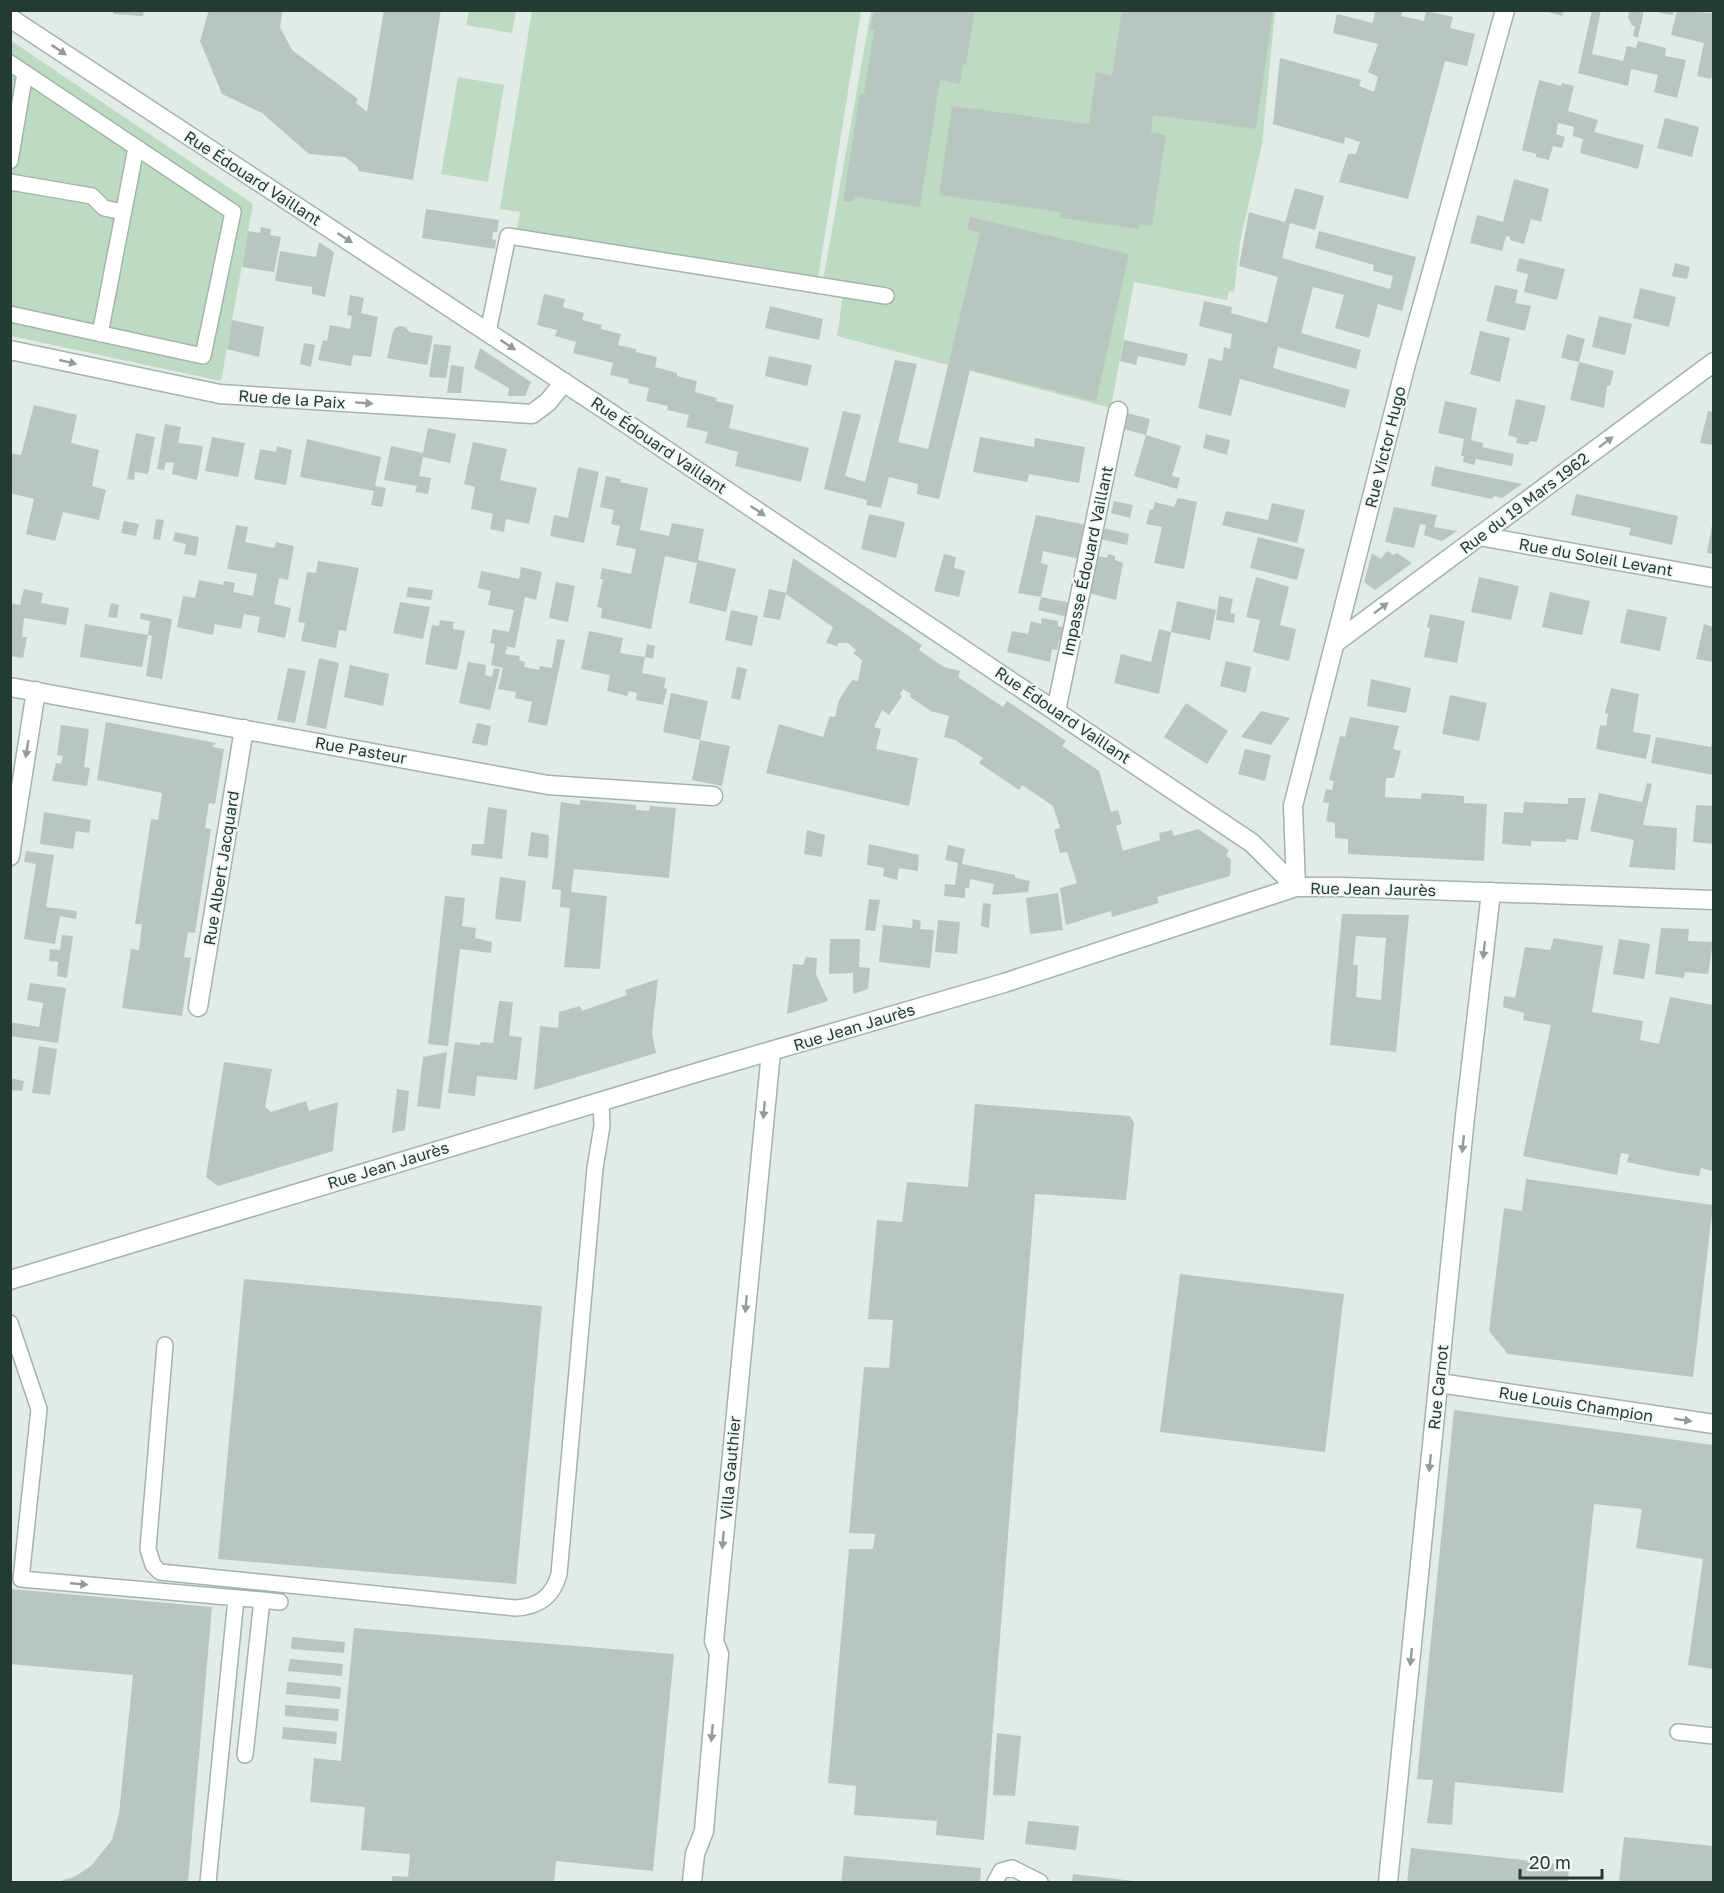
<svg xmlns="http://www.w3.org/2000/svg" width="1724" height="1893" font-family="'Golos Text',sans-serif">
<rect width="100%" height="100%" fill="#e2ebe6"/>
<!-- green -->
<path fill="#bddbc2" d="M469 11H516L512 33 466 25Z
M532 11H861L818 278 517 229 520 212 500 209Z
M871 11H1275L1262 144 1240 242 1234 292 1229 291 1227 300 1134 282 1111 408 837 336 843 296 821 292Z
M10 40 253 204 221 381 11 336Z
M458 77 504 85 488 182 441 174Z"/>
<!-- building -->
<path fill="#b8c6bf" fill-rule="evenodd" d="M113 10H144L143 16 113 14Z
M209 10H283L280 27 292 50 358 99 356 103 367 112 384 10H441L413 180 358 171V167L345 157 309 154 262 113 222 94 200 41Z
M874 10H975L966 65 963 64 960 84 940 80 920 207 856 197 852 202 843 201 860 93 864 94 874 30H870Z
M1122 10H1273L1256 129 1153 115 1151 133 1166 135 1152 226 1140 224 1139 229 1060 218 1061 212 939 195 952 106 1089 124 1096 72 1112 75Z
M1375 10H1403L1401 16 1424 21 1426 11 1453 17 1450 28 1475 34 1467 66 1445 61 1408 199 1339 182 1348 154H1356L1360 142 1345 137 1344 144 1273 124 1280 58 1361 80 1359 86 1374 92 1378 77 1368 72 1378 44 1333 33 1337 14 1373 23Z
M1541 10H1564L1562 16Z
M1592 10H1601L1592 54 1623 61 1627 46 1636 48 1638 41 1666 48 1665 56 1686 60 1677 98 1654 92 1658 75 1631 69 1628 86 1578 73Z
M1630 10H1644L1638 38 1633 36 1635 26H1632L1628 17Z
M1660 10H1674L1673 15 1659 13Z
M1677 10 1711 13 1713 10V70L1711 79 1697 76 1704 43 1671 35Z
M1539 80 1561 86 1562 83 1574 86 1568 111 1598 120 1594 132 1644 145 1638 169 1580 153 1583 139 1573 136 1574 127 1558 123 1556 134 1565 137 1562 148 1553 146 1549 160 1536 157V154L1522 150Z
M1665 118 1699 127 1692 157 1657 148Z
M1514 179 1549 189 1541 222 1531 219 1524 244 1510 240V237L1506 236 1502 251 1470 243 1477 215 1503 222Z
M1295 188 1324 196 1315 230 1290 223 1282 258 1390 289 1393 276 1373 271 1374 265 1315 248 1319 231 1416 257 1402 311 1378 304 1369 338 1335 328 1344 295 1313 287 1301 333 1361 350 1356 369 1278 347 1273 368 1350 390 1345 408 1240 379 1231 416 1198 408 1209 358 1222 361 1224 347 1230 349 1232 334 1199 326 1204 301 1232 307 1231 313 1267 323 1278 277 1239 266 1249 212 1285 222Z
M426 209 499 220 497 232H493L492 239 496 240 495 249 422 238Z
M970 217 1129 254 1096 401 970 370 939 499 917 494 918 484 889 477 881 508 866 505 867 500 824 489 843 411 861 415 845 476 865 482 895 360 917 364 898 442 928 449 980 232 967 229Z
M261 227 271 229 270 235 281 237 274 272 242 267 248 231 260 233Z
M319 242 334 252 325 297 312 294V287L275 281 280 251 316 257Z
M1519 258 1565 269 1557 300 1524 292 1528 274 1516 271Z
M1675 263 1690 267 1687 279 1672 276Z
M1495 285 1518 290 1515 303 1531 306 1525 331 1486 321Z
M1640 288 1676 297 1669 327 1633 318Z
M544 294 565 299 563 307 584 313 582 320 602 325 601 329 621 334 618 345 636 349V352L657 357 655 367 677 373V376L697 381 695 392 717 398 716 401 734 405 729 428 809 448 801 482 735 466 738 452 705 443 708 432 686 427 689 415 667 410 668 406 646 401 649 388 628 383 629 379 610 375 613 363 573 353 576 342 555 336 557 330 537 325Z
M350 295 364 298 361 313 378 317 371 357 353 355 351 366 318 360 323 340 327 341 330 325 350 329 352 316 347 315Z
M770 306 823 319 819 340 765 328Z
M1599 316 1632 324 1625 355 1592 347Z
M232 320 264 327 259 357 227 349Z
M399 326 405 327 410 332 433 336 427 365 387 358 393 332 395 328Z
M1480 331 1510 338 1500 382 1470 374Z
M1567 334 1585 339 1579 362 1614 371 1610 386H1607L1604 408 1570 400 1579 362 1561 358Z
M1124 340 1188 354 1185 366 1138 356 1136 365 1120 361Z
M304 343 315 345 311 367 300 364Z
M434 344 451 346 446 378 429 377Z
M480 348 531 382 525 396H508L509 388 474 368Z
M769 356 812 365 807 386 765 376Z
M451 365 464 367 461 393H447Z
M1516 399 1546 406 1537 442 1530 441 1528 445 1516 443 1517 438 1508 435Z
M1445 401 1477 408 1471 440 1483 443 1482 447 1514 454 1512 466 1476 459 1474 465 1463 462 1464 456H1461L1464 439 1438 433Z
M34 405 77 415 71 443 99 450 92 486 106 490 99 520 63 512 55 541 26 534 34 499 10 493V453L21 455Z
M1708 411 1713 412V445L1700 443Z
M1127 413 1150 419 1146 435 1124 429Z
M165 424 181 427 178 443 203 446 197 480 172 474 174 463 166 462 164 470 157 469Z
M428 428 456 434 450 463 423 457 419 476 431 478 428 494 415 492 417 486 384 480 391 446 423 453Z
M136 433 155 437 148 474 135 472 134 480 127 479Z
M1206 434 1230 440 1227 455 1203 448Z
M1146 435 1181 446 1172 476 1180 478 1177 489 1134 476Z
M212 437 245 443 238 477 205 471Z
M980 437 1034 447 1035 438 1085 447 1079 483 1029 474 1027 482 973 472Z
M307 439 381 457 375 486 386 488 382 507 371 505 374 491 300 477Z
M473 442 507 449 500 480 537 488 529 524 506 519 504 532 490 529 493 514 471 509 475 487 464 484Z
M277 446 292 450 286 485 254 479 260 449 276 452Z
M1435 466 1454 470 1522 484 1502 498 1494 496 1492 499 1431 486Z
M578 467 599 472 584 543 550 536 554 515 568 518Z
M606 476 621 479 620 482 648 488 640 530 669 536 672 523 704 529 698 560 736 569 726 612 689 603 697 563 665 556 651 629 601 618 602 608 597 607 603 579H600L602 568 631 574 636 549 616 545 620 526 611 524 614 510 600 507Z
M1576 494 1678 516 1672 545 1629 535 1631 528 1571 515Z
M1178 498 1197 502 1184 569 1154 563 1162 527 1146 524 1150 509 1153 510 1155 502 1174 507Z
M1114 501 1133 505 1130 518 1111 513Z
M1272 503 1305 510 1297 543 1222 525 1226 511 1268 520Z
M1394 507 1437 515 1434 527 1457 531 1442 541 1424 535 1426 525 1420 524 1414 548 1385 542Z
M869 514 905 522 896 558 861 549Z
M1036 515 1087 525 1080 559 1043 551 1041 563 1048 565 1041 597 1071 603 1068 617 1038 610 1041 597 1018 593Z
M156 519 164 520 160 540 153 539Z
M124 521 139 524 136 536 121 533Z
M236 525 248 527 245 542 274 548 276 542 294 546 288 580 279 578 274 604 291 608 285 638 257 632 260 617 244 614 241 629 215 624 213 635 177 627 183 596 195 598 199 580 223 585 224 581 235 583 233 592 253 596 257 574 227 569Z
M1712 525 1713 526V554L1707 553Z
M1103 528 1129 534 1127 545 1100 539Z
M175 532 199 537 196 556 184 554 186 544 173 541Z
M1258 537 1305 549 1297 580 1250 568Z
M1387 551 1393 555 1397 553 1412 563 1375 590 1364 582 1372 553 1381 559Z
M944 554 956 557 954 568 965 571 959 597 934 591Z
M1108 554 1115 556V560L1123 563 1116 600 1089 593 1097 556 1107 558Z
M793 558 922 645 919 650 944 667 960 671 958 677 1003 707 1007 701 1066 741 1062 746 1099 771 1111 812 1118 810 1122 824 1116 826 1123 851 1160 840 1159 833 1172 830 1174 836 1198 829 1229 850 1226 856 1231 859 1230 876 1157 897 1159 903 1112 917 1111 911 1066 925 1060 888 1077 883 1067 852 1060 853 1054 830 1060 828 1053 806 1022 785 1019 790 979 763 983 758 955 740 944 737 949 716 931 711 910 697 911 694 903 689 900 694 902 696 889 715 882 710 874 727 881 729 876 749 918 758 909 806 766 773 779 724 823 737 830 716 835 717 839 700 852 680 858 681 862 660 853 653 856 650 848 643H838V646L826 643 833 627 786 594 780 620 763 617 769 589 786 593Z
M318 561 359 568 346 631 339 630 336 648 301 641 305 623 298 622 307 572 316 573Z
M521 567 542 572 536 600 525 597 515 648 507 646 505 654 520 656 519 660 525 662 524 667 539 670 540 666 552 668 557 639 565 640 547 726 528 722 532 702 515 698 516 692 498 689 503 668 491 665 495 644 490 643 493 629 509 632 514 610 488 605 491 591 478 588 481 571 519 579Z
M1256 577 1289 587 1280 625 1296 629 1289 661 1253 652 1260 620 1246 617Z
M1479 577 1519 586 1511 620 1471 612Z
M556 582 575 586 568 622 549 618Z
M408 587 433 590 431 600 406 597Z
M24 589 43 593 41 603 69 608 66 625 24 618 22 637H27L23 658 10 656V603L20 605Z
M1550 592 1590 601 1582 635 1542 627Z
M1219 596 1233 599 1230 613 1235 614 1234 623 1216 620Z
M1177 601 1216 610 1210 640 1171 632 1159 694 1114 683 1121 654 1151 662 1159 629 1171 632Z
M400 602 430 607 423 639 393 633Z
M111 603 119 605 117 618 108 617Z
M1627 609 1667 617 1660 651 1620 643Z
M731 610 758 616 752 646 725 640Z
M141 613 172 619 162 679 146 676 152 636 148 635 142 667 80 657 85 624 148 635 150 621 140 619Z
M1430 614 1465 621 1457 663 1424 657 1430 628 1427 627Z
M1042 618 1058 621V626L1066 628 1063 641 1059 640 1057 650 1052 649 1050 662 1007 652 1012 631 1028 634 1031 621 1041 624Z
M440 620 454 622 453 629 465 631 457 670 425 664 432 625 439 626Z
M1704 624 1713 627V662L1696 659Z
M589 631 623 638 620 653 645 657 642 673 666 678 664 688 667 689 663 705 636 700 637 693 629 691 627 696 607 691 610 675 581 669Z
M647 644 655 646 653 659 645 657Z
M319 658 339 663 326 729 306 725Z
M1226 661 1251 667 1246 693 1220 686Z
M468 662 486 665 485 675 492 677 494 668 500 669 490 710 459 703Z
M350 665 389 674 383 706 344 697Z
M737 667 747 669 740 700 731 698Z
M288 668 306 671 295 723 277 720Z
M1371 679 1411 688 1406 713 1367 706Z
M1611 688 1639 694 1633 732 1651 735 1646 759 1596 749 1600 725 1606 726 1608 714 1605 713Z
M671 693 708 701 700 740 663 732Z
M1450 695 1487 703 1479 741 1442 734Z
M1186 703 1228 731 1207 764 1164 737Z
M1261 711 1290 718 1271 745 1241 737Z
M1350 717 1399 726 1393 749 1401 751 1394 778H1386L1385 797 1421 799 1422 793 1464 796V803L1487 804 1484 861 1348 854V839L1335 838V823L1326 821 1329 803 1323 802 1326 789 1332 790 1334 781 1329 780 1340 736 1345 737Z
M106 722 216 743 212 747 224 749 215 804 209 803 205 828 211 829 195 933 188 932 184 957 191 958 182 1016 122 1008 131 949 139 950 142 924H135L151 819 158 820 162 793 97 780Z
M477 723 491 726 487 746 472 743Z
M61 725 89 729 84 767 90 768 87 786 52 781 56 763 61 764 63 756 57 755Z
M1656 737 1711 747 1713 738V775L1651 763Z
M700 740 730 746 722 786 692 780Z
M1245 749 1271 755 1265 781 1238 774Z
M1647 783 1652 784 1643 825 1677 828 1675 870 1629 867 1634 840 1590 831 1599 793 1642 802Z
M1568 798H1586L1578 840 1566 839V842L1531 841V846L1502 844 1504 812 1523 813 1524 802 1568 804Z
M580 800 636 805V810L649 811 650 806 676 808 669 878 574 869 571 892 607 896 600 969 564 967 570 908 560 907 561 890 552 889 561 802 580 805Z
M1696 805 1713 806V844L1693 842Z
M488 807 507 810 502 859 471 855 472 844H484Z
M44 812 91 820 89 833 76 831 73 849 40 844Z
M807 830 825 835 822 857 804 854Z
M531 832 549 835 548 858 528 856Z
M869 844 919 855 918 871 899 868 897 880 883 876 884 868 867 865Z
M948 845 965 849 962 864 1015 875V878L1030 881 1028 892 992 895 994 884 970 879 969 888H965V898L944 896 945 884 955 885 958 863 945 860Z
M26 851 54 855 46 907 77 911 76 919 60 916 55 944 24 939 36 864 24 862Z
M500 877 526 881 521 922 495 919Z
M1058 893 1063 930 1030 934 1026 898Z
M445 896 465 898 462 926 476 928 475 938 492 942 491 953 460 949 448 1046 428 1044Z
M869 899 880 900 875 931 865 930Z
M983 903 991 904 989 928 981 926Z
M1342 914 1409 915 1396 1052 1330 1045ZM1356 936 1386 938 1381 1000 1356 997 1358 965H1353Z
M913 919 921 921 920 929 934 930 930 968 879 962 883 925 912 928Z
M938 920 960 922 957 954 935 952Z
M1661 928 1689 929 1688 941 1713 942 1708 974 1685 972 1684 978 1655 974Z
M62 935 73 936 67 978 57 976 58 962 49 961 50 949 60 950Z
M1554 938 1603 946 1592 1012 1643 1021 1640 1040 1659 1044 1670 997 1713 1005V1171L1701 1168 1699 1176 1679 1173 1627 1162 1629 1154 1621 1153 1617 1175 1523 1156 1551 1025 1523 1020 1524 1013 1503 1007 1504 996 1515 998 1525 947 1550 950Z
M830 939H860L859 967 870 968 868 989 853 994V973L829 974Z
M1619 939 1650 944 1644 979 1613 974Z
M806 957 817 958 816 974 828 1001 787 1014 793 964 803 965Z
M658 979 652 1033 656 1053 534 1090 540 1026 558 1028 559 1012 580 1006 582 1011 627 995 625 990Z
M30 983 66 988 58 1043 10 1036V1022L39 1027 43 1003 27 1000Z
M499 1001 513 1002 509 1036 522 1037 517 1080 477 1076 475 1096 448 1093 455 1042 480 1045 481 1042 493 1043Z
M39 1046 57 1049 50 1095 32 1093Z
M447 1052 440 1109 417 1106 423 1057Z
M224 1062 272 1069 265 1107 271 1112 306 1101 309 1111 338 1102 333 1151 218 1186 206 1177Z
M10 1078 24 1081 22 1091 10 1090Z
M397 1089 409 1091 405 1130 392 1133Z
M975 1104 1130 1116 1134 1123 1126 1200 1035 1194 984 1840 936 1835 937 1821 854 1815 856 1786 828 1783 849 1549H873L875 1534 849 1533 864 1367 889 1368 893 1320 868 1319 877 1220 902 1222 907 1182 968 1187Z
M1526 1179 1713 1205 1693 1377 1508 1354 1489 1331 1504 1208 1522 1211Z
M1180 1274 1344 1294 1325 1452 1160 1432Z
M244 1279 542 1306 516 1584 218 1559Z
M1454 1410 1713 1445V1669L1688 1665 1703 1559 1636 1548 1642 1509 1594 1504 1563 1793 1455 1782 1452 1825 1427 1823 1433 1780 1417 1779Z
M10 1589 212 1607 188 1882H57L74 1877 91 1866 112 1840 119 1814 133 1675 10 1664Z
M354 1628 674 1654 653 1871 556 1861 554 1882H392V1876L408 1877 410 1854 361 1850 365 1807 310 1802 314 1758 341 1761Z
M292 1637 345 1642 344 1653 291 1649Z
M290 1659 343 1664 342 1676 288 1671Z
M287 1682 341 1687 340 1699 286 1694Z
M285 1705 339 1709 338 1721 285 1716Z
M283 1727 337 1732 336 1744 282 1739Z
M997 1733 1021 1736 1015 1796 993 1795Z
M1028 1821 1079 1826 1076 1850 1025 1844Z
M1624 1837 1713 1846V1882H1619Z
M1411 1848 1569 1865 1568 1882H1407Z
M844 1856 981 1868 980 1882H841Z
M1073 1874 1133 1881V1882H1072Z"/>
<g fill="none" stroke-linecap="round" stroke-linejoin="round">
<defs>
<path id="service" d="M10 63 233 212 203 356 10 314
M10 161 25 73
M10 182 92 196 104 208 123 212
M488 332 508 236 886 296
M100 334 136 148
M10 1323 39 1409 21 1579 262 1600
M165 1345 148 1549 153 1565 160 1572 515 1608C538 1607 553 1597 559 1574L595 1168 602 1126 601 1101
M1678 1732 1714 1736
M245 1755 262 1600 280 1602
M208 1882 236 1598
M995 1882 1001 1871 1012 1868 1040 1882"/>
<path id="pedestrian" d="M198 1007 244 729"/>
<path id="minor" d="M10 18 624 422 1252 843 1296 887
M10 350 220 394 532 414 548 402 564 382
M1479 536 1714 578
M1335 643 1714 362
M10 687 548 785 713 796
M1056 711 1118 411
M10 856 36 691
M1296 887 1293 806 1406 364 1505 10
M1439 1383 1714 1424
M692 1882 695 1854 704 1831 719 1654 714 1641 771 1052
M1388 1882 1465 1117 1491 892"/>
<path id="tertiary" d="M10 1280 702 1071 1004 983 1296 887H1343L1714 900"/>
</defs>
<!-- service casing -->
<use href="#service" stroke="#a5b3ad" stroke-width="18"/>
<!-- pedestrian casing -->
<use href="#pedestrian" stroke="#a5b3ad" stroke-width="21"/>
<!-- minor casing -->
<use href="#minor" stroke="#a5b3ad" stroke-width="21"/>
<!-- tertiary casing -->
<use href="#tertiary" stroke="#a5b3ad" stroke-width="21"/>
<!-- service -->
<use href="#service" stroke="#fff" stroke-width="15"/>
<!-- pedestrian -->
<use href="#pedestrian" stroke="#fff" stroke-width="18"/>
<!-- minor -->
<use href="#minor" stroke="#fff" stroke-width="18"/>
<!-- tertiary -->
<use href="#tertiary" stroke="#fff" stroke-width="18"/>
</g>
<!-- one-way arrows -->
<defs><path id="oneway-solid" d="M-6-.8H1V-3.2L6.5 0L1 3.2V.8H-6Z" transform="scale(1.5)"/></defs>
<g fill="#929d99">
<use href="#oneway-solid" transform="translate(59 50) rotate(34)"/>
<use href="#oneway-solid" transform="translate(345 238) rotate(33)"/>
<use href="#oneway-solid" transform="translate(508 345) rotate(33)"/>
<use href="#oneway-solid" transform="translate(68 362) rotate(13)"/>
<use href="#oneway-solid" transform="translate(364 403) rotate(4)"/>
<use href="#oneway-solid" transform="translate(1606 442) rotate(-37)"/>
<use href="#oneway-solid" transform="translate(758 511) rotate(34)"/>
<use href="#oneway-solid" transform="translate(1381 608) rotate(-37)"/>
<use href="#oneway-solid" transform="translate(27 749) rotate(99)"/>
<use href="#oneway-solid" transform="translate(1484 950) rotate(96)"/>
<use href="#oneway-solid" transform="translate(764 1110) rotate(95)"/>
<use href="#oneway-solid" transform="translate(1463 1144) rotate(96)"/>
<use href="#oneway-solid" transform="translate(746 1304) rotate(95)"/>
<use href="#oneway-solid" transform="translate(1683 1420) rotate(9)"/>
<use href="#oneway-solid" transform="translate(1430 1463) rotate(96)"/>
<use href="#oneway-solid" transform="translate(723 1540) rotate(95)"/>
<use href="#oneway-solid" transform="translate(79 1584) rotate(5)"/>
<use href="#oneway-solid" transform="translate(1411 1657) rotate(96)"/>
<use href="#oneway-solid" transform="translate(712 1733) rotate(95)"/>
</g>
<g text-anchor="middle" stroke-width="4.5" stroke-linejoin="round" paint-order="stroke">
<!-- street labels -->
<g font-size="16" fill="#243b33" stroke="#f3f8f5">
<text transform="translate(253 178) rotate(33)" y="6">Rue Édouard Vaillant</text>
<text transform="translate(292 399) rotate(4)" y="6">Rue de la Paix</text>
<text transform="translate(659 445) rotate(34)" y="6">Rue Édouard Vaillant</text>
<text transform="translate(1385 447) rotate(-76)" y="6">Rue Victor Hugo</text>
<text transform="translate(1524 503) rotate(-37)" y="6">Rue du 19 Mars 1962</text>
<text transform="translate(1596 557) rotate(10)" y="6">Rue du Soleil Levant</text>
<text transform="translate(1087 561) rotate(-78)" y="6">Impasse Édouard Vaillant</text>
<text transform="translate(1063 715) rotate(34)" y="6">Rue Édouard Vaillant</text>
<text transform="translate(361 750) rotate(10)" y="6">Rue Pasteur</text>
<text transform="translate(221 868) rotate(-81)" y="6">Rue Albert Jacquard</text>
<text transform="translate(1373 889) rotate(1)" y="6">Rue Jean Jaurès</text>
<text transform="translate(854 1027) rotate(-17)" y="6">Rue Jean Jaurès</text>
<text transform="translate(388 1165) rotate(-17)" y="6">Rue Jean Jaurès</text>
<text transform="translate(1438 1387) rotate(-84)" y="6">Rue Carnot</text>
<text transform="translate(1576 1404) rotate(9)" y="6">Rue Louis Champion</text>
<text transform="translate(730 1468) rotate(-85)" y="6">Villa Gauthier</text>
</g>
</g>
<!-- border -->
<rect width="1724" height="1893" fill="none" stroke="#243b33" stroke-width="24"/>
<!-- scale -->
<path d="M1520 1869v9h82v-9" fill="none" stroke="#243b33" stroke-width="3"/>
<text x="1529" y="1869" font-size="18" fill="#243b33" stroke="#f3f8f5" stroke-width="4.5" paint-order="stroke">20 m</text>
</svg>
